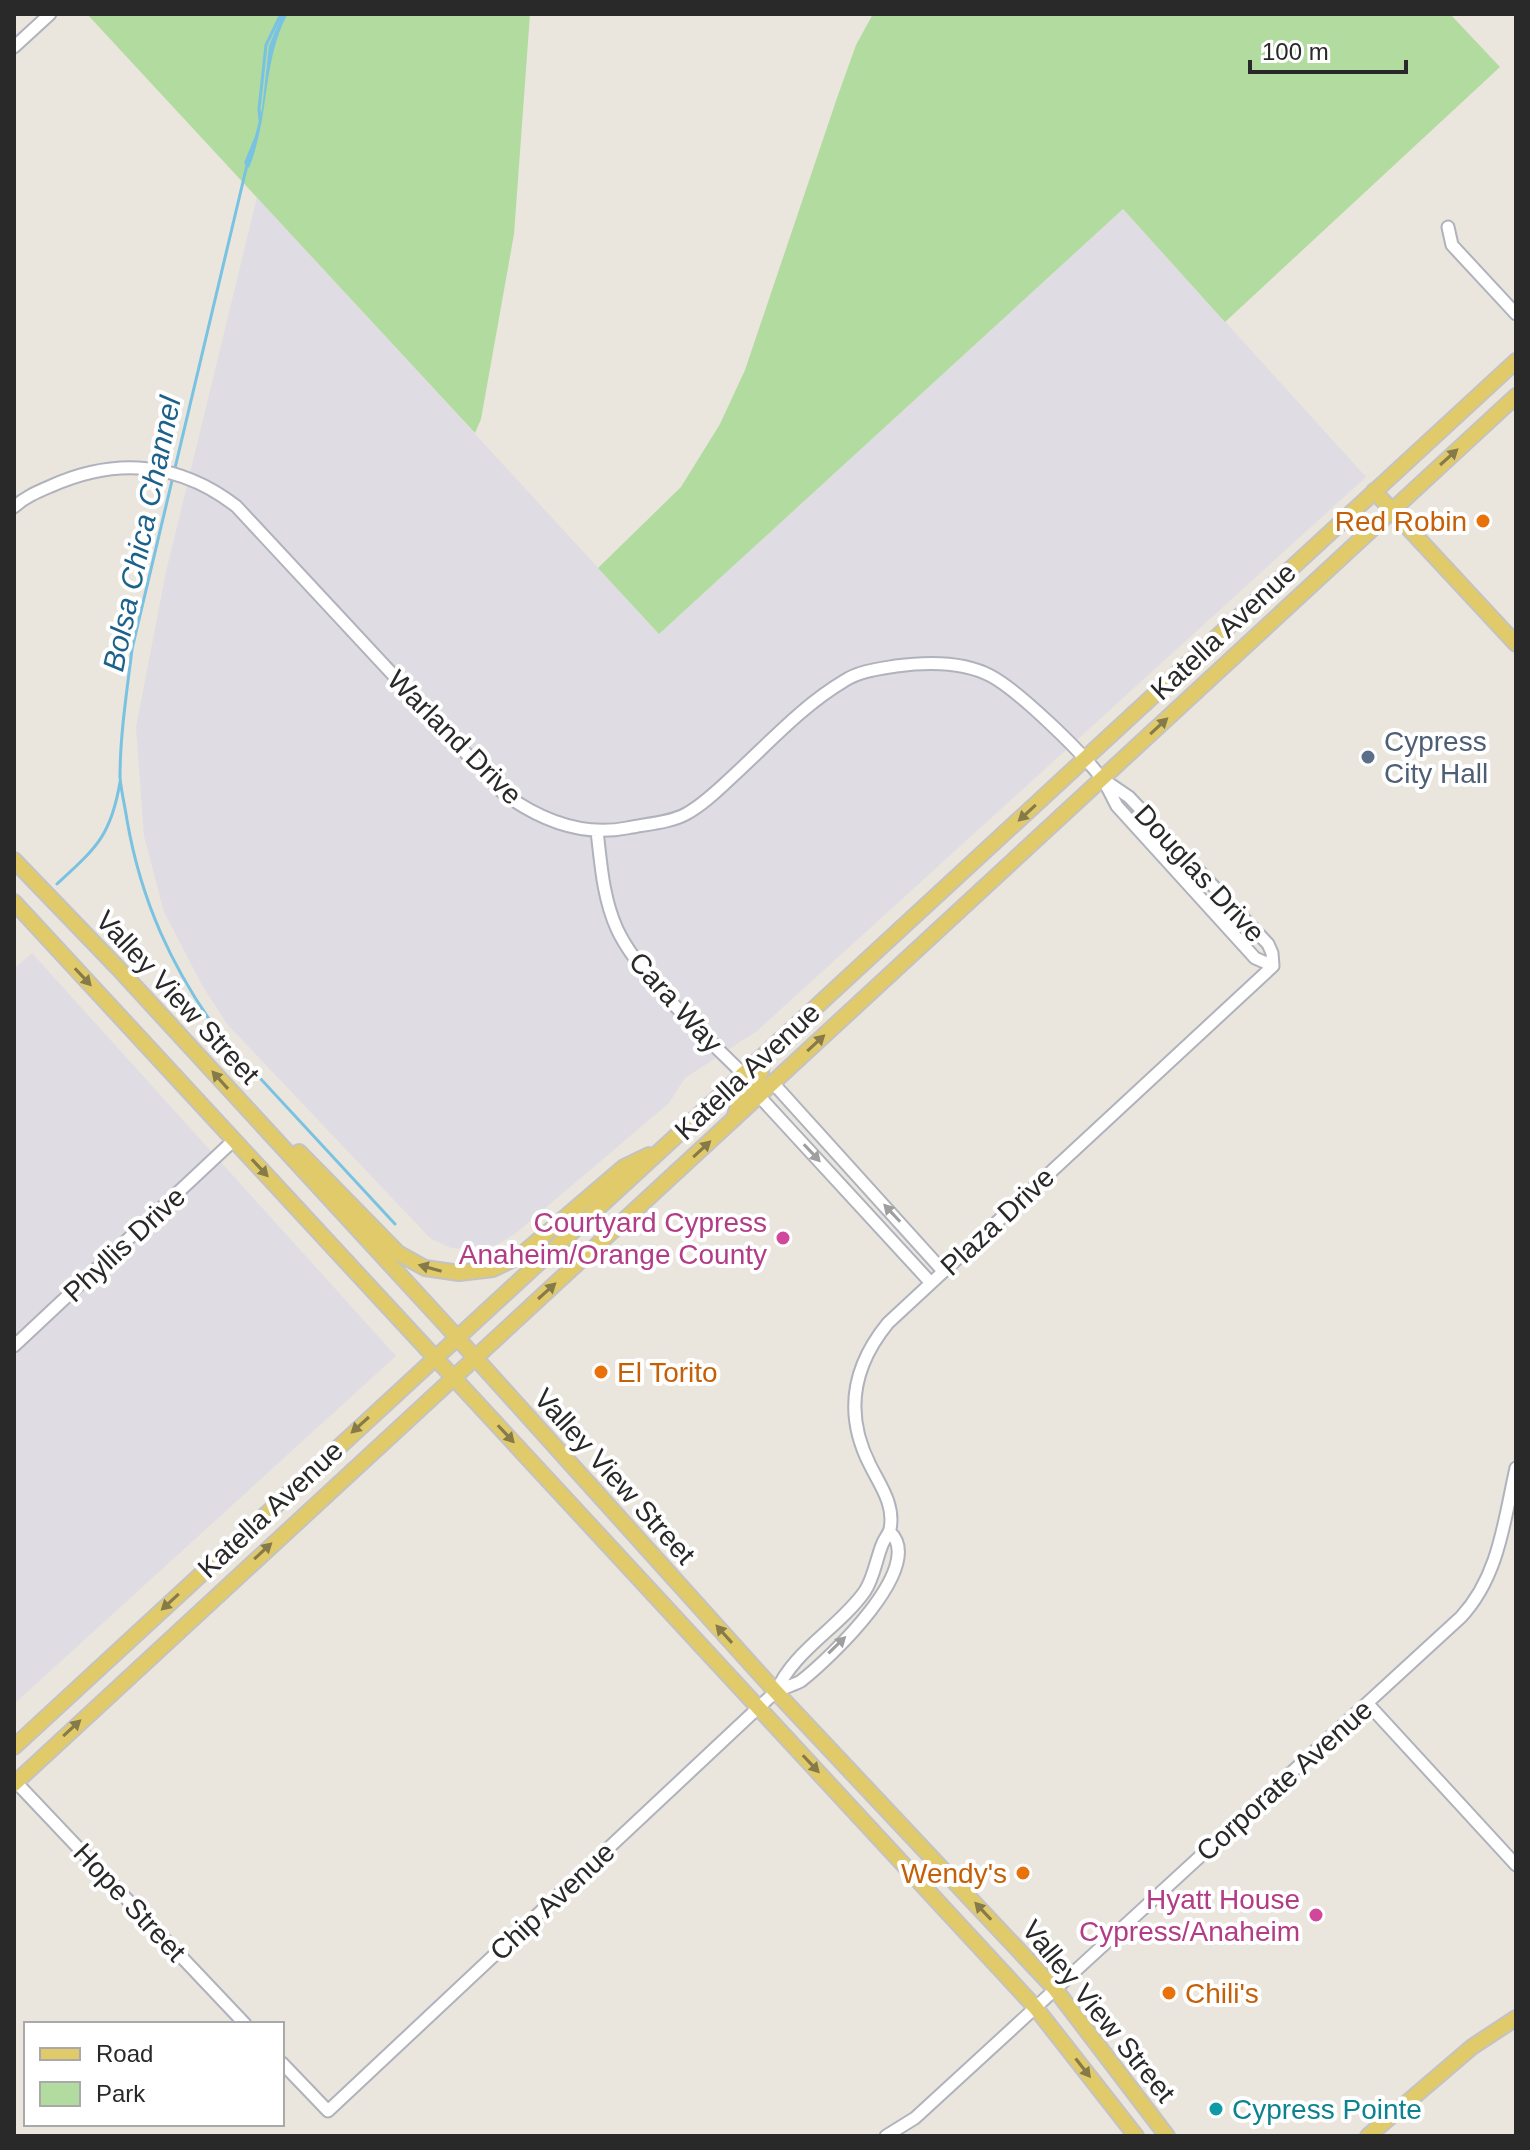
<svg xmlns="http://www.w3.org/2000/svg" width="1530" height="2150" font-family="Arial,sans-serif">
<rect width="100%" height="100%" fill="#eae5dd"/>
<!-- industrial -->
<path fill="#dfdde3" d="M257 197 659 634 1123 209 1366 477 757 1031 685 1078 669 1103 516 1233 498 1244 479 1250 451 1248 430 1238 227 1024 202 985 164 912 144 836 136 727 166 572Z
M32 953 396 1356 14 1704V969Z"/>
<!-- green -->
<path fill="#b1db9f" d="M87 14H530L514 234 481 419 475 433Z
M873 14H1450L1500 67 1225 322 1123 209 659 634 598 568 681 487 720 424 745 370 837 98 856 45Z"/>
<!-- water -->
<path fill="#7ac2e1" d="M282 14 287 15C262 63 270 116 249 168L244 163 255 136 262 109 269 46Z"/>
<g fill="none" stroke-linecap="round" stroke-linejoin="round">
<!-- stream -->
<path stroke="#7ac2e1" stroke-width="3" d="M260 120 259 109 266 45 281 14
M247 165 132 649C127 691 120 735 120 777 121 791 125 806 127 820 141 901 172 969 221 1036L395 1224
M57 884C96 848 111 836 120 782"/>
<defs>
<path id="minor" d="M14 47 50 14
M1448 227 1452 245 1516 314
M14 507C25 497 37 492 51 486 116 457 179 462 236 506L503 793C540 820 581 837 627 828 646 824 669 823 686 814 704 804 719 789 733 776 769 743 802 706 844 681 859 671 878 669 896 666 926 662 963 661 991 676 1019 691 1083 753 1102 779 1108 787 1112 797 1117 806L1255 958 1273 966
M1104 780 1129 797 1268 944 1272 953 1273 966
M597 831C601 865 603 898 617 929 638 975 706 1037 743 1074
M773 1083 943 1271
M759 1096 931 1283
M14 1346 234 1140
M776 1692C794 1650 839 1628 865 1591 874 1577 876 1560 882 1545 884 1539 889 1534 890 1529 895 1505 880 1485 870 1465 844 1414 852 1367 888 1323L1273 966
M1368 1704 1516 1865
M14 1780 245 2024
M282 2063 328 2111 759 1707C765 1702 771 1695 778 1691 785 1687 794 1685 801 1681 829 1659 927 1567 890 1532
M886 2136 915 2118 1461 1617C1499 1576 1504 1521 1516 1468"/>
<path id="major" d="M1374 491 1516 644
M14 860 118 968 444 1323 776 1692 1055 1989 1167 2136
M14 902 1035 2007 1136 2136
M759 1096 755 1085 761 1072 763 1056
M734 1119 745 1084 743 1074
M299 1152 398 1253 425 1268 459 1273 493 1269 520 1256 624 1167 649 1155
M14 1747 1516 361
M14 1784 1516 396
M1368 2136 1472 2047 1516 2018"/>
</defs>
<!-- minor casing -->
<use href="#minor" stroke="#b0b2bc" stroke-width="15"/>
<!-- major casing -->
<use href="#major" stroke="#c3c3c3" stroke-width="18"/>
<!-- minor -->
<use href="#minor" stroke="#fff" stroke-width="11"/>
<!-- major -->
<use href="#major" stroke="#e1ca6a" stroke-width="14"/>
</g>
<!-- one-way arrows -->
<defs><path id="oneway-solid" d="M-6-.8H1V-3.2L6.5 0L1 3.2V.8H-6Z" transform="scale(2)"/></defs>
<g fill="#857a4a">
<use href="#oneway-solid" transform="translate(1449 457) rotate(-42)"/>
<use href="#oneway-solid" transform="translate(1159 726) rotate(-43)"/>
<use href="#oneway-solid" transform="translate(1027 813) rotate(137)"/>
<use href="#oneway-solid" transform="translate(83 977) rotate(47)"/>
<use href="#oneway-solid" transform="translate(816 1043) rotate(-43)"/>
<use href="#oneway-solid" transform="translate(220 1080) rotate(-132)"/>
<use href="#oneway-solid" transform="translate(702 1149) rotate(-43)"/>
<use href="#oneway-solid" transform="translate(260 1168) rotate(47)"/>
<use href="#oneway-solid" transform="translate(430 1268) rotate(-164)"/>
<use href="#oneway-solid" transform="translate(547 1291) rotate(-42)"/>
<use href="#oneway-solid" transform="translate(360 1425) rotate(138)"/>
<use href="#oneway-solid" transform="translate(506 1434) rotate(47)"/>
<use href="#oneway-solid" transform="translate(263 1551) rotate(-43)"/>
<use href="#oneway-solid" transform="translate(170 1602) rotate(137)"/>
<use href="#oneway-solid" transform="translate(724 1634) rotate(-132)"/>
<use href="#oneway-solid" transform="translate(72 1728) rotate(-43)"/>
<use href="#oneway-solid" transform="translate(811 1764) rotate(47)"/>
<use href="#oneway-solid" transform="translate(983 1911) rotate(-133)"/>
<use href="#oneway-solid" transform="translate(1083 2068) rotate(52)"/>
</g>
<g fill="#9f9f9f">
<use href="#oneway-solid" transform="translate(812 1153) rotate(47)"/>
<use href="#oneway-solid" transform="translate(892 1213) rotate(-133)"/>
<use href="#oneway-solid" transform="translate(837 1645) rotate(-44)"/>
</g>
<!-- markers -->
<g fill="#e8710a" stroke="#fff" stroke-width="3">
<circle cx="1483" cy="521" r="8"/>
<circle cx="601" cy="1372" r="8"/>
<circle cx="1023" cy="1873" r="8"/>
<circle cx="1169" cy="1993" r="8"/>
</g>
<circle fill="#5c6f8a" stroke="#fff" stroke-width="3" cx="1368" cy="757" r="8"/>
<g fill="#d1479c" stroke="#fff" stroke-width="3">
<circle cx="783" cy="1238" r="8"/>
<circle cx="1316" cy="1915" r="8"/>
</g>
<circle fill="#0f9aa8" stroke="#fff" stroke-width="3" cx="1216" cy="2109" r="8"/>
<g text-anchor="middle" stroke-width="8" stroke-linejoin="round" paint-order="stroke">
<!-- food labels -->
<g font-size="28" fill="#c56008" stroke="#fff" text-anchor="end">
<text x="1467" y="531">Red Robin</text>
<text x="617" y="1382" text-anchor="start">El Torito</text>
<text x="1007" y="1883">Wendy's</text>
<text x="1185" y="2003" text-anchor="start">Chili's</text>
</g>
<!-- street labels -->
<g font-size="28" fill="#292929" stroke="#fff">
<text transform="translate(1223 631) rotate(-43)" y="10">Katella Avenue</text>
<text transform="translate(455 737) rotate(45)" y="10">Warland Drive</text>
<text transform="translate(1200 873) rotate(47)" y="10">Douglas Drive</text>
<text transform="translate(178 997) rotate(47)" y="10">Valley View Street</text>
<text transform="translate(676 1002) rotate(48)" y="10">Cara Way</text>
<text transform="translate(747 1071) rotate(-43)" y="10">Katella Avenue</text>
<text transform="translate(997 1221) rotate(-43)" y="10">Plaza Drive</text>
<text transform="translate(124 1244) rotate(-43)" y="10">Phyllis Drive</text>
<text transform="translate(615 1476) rotate(48)" y="10">Valley View Street</text>
<text transform="translate(270 1509) rotate(-43)" y="10">Katella Avenue</text>
<text transform="translate(1284 1780) rotate(-42)" y="10">Corporate Avenue</text>
<text transform="translate(552 1901) rotate(-43)" y="10">Chip Avenue</text>
<text transform="translate(130 1902) rotate(47)" y="10">Hope Street</text>
<text transform="translate(1099 2011) rotate(51)" y="10">Valley View Street</text>
</g>
<!-- service labels -->
<g font-size="28" fill="#4e5e75" stroke="#fff" text-anchor="start">
<text x="1384" y="751">Cypress<tspan x="1384" dy="32">City Hall</tspan></text>
</g>
<!-- hotel labels -->
<g font-size="28" fill="#b23c85" stroke="#fff" text-anchor="end">
<text x="767" y="1232">Courtyard Cypress<tspan x="767" dy="32">Anaheim/Orange County</tspan></text>
<text x="1300" y="1909">Hyatt House<tspan x="1300" dy="32">Cypress/Anaheim</tspan></text>
</g>
<!-- culture labels -->
<g font-size="28" fill="#0d838f" stroke="#fff" text-anchor="start">
<text x="1232" y="2119">Cypress Pointe</text>
</g>
<!-- water labels -->
<g font-size="30" font-style="italic" fill="#1b618b" stroke="#fff">
<text transform="translate(142 534) rotate(-78)" y="10">Bolsa Chica Channel</text>
</g>
</g>
<!-- border -->
<rect width="1530" height="2150" fill="none" stroke="#292929" stroke-width="32"/>
<!-- legend -->
<rect x="24" y="2022" width="260" height="104" fill="#ffffff" stroke="#a9a9a9" stroke-width="2"/>
<rect x="40" y="2048" width="40" height="12" fill="#e1ca6a" stroke="#a9a9a9" stroke-width="2"/>
<text x="96" y="2062" font-size="24" fill="#292929">Road</text>
<rect x="40" y="2082" width="40" height="24" fill="#b1db9f" stroke="#a9a9a9" stroke-width="2"/>
<text x="96" y="2102" font-size="24" fill="#292929">Park</text>
<!-- scale -->
<path d="M1250 60v12h156v-12" fill="none" stroke="#292929" stroke-width="4"/>
<text x="1262" y="60" font-size="24" fill="#292929" stroke="#ffffff" stroke-width="6" paint-order="stroke">100 m</text>
</svg>
